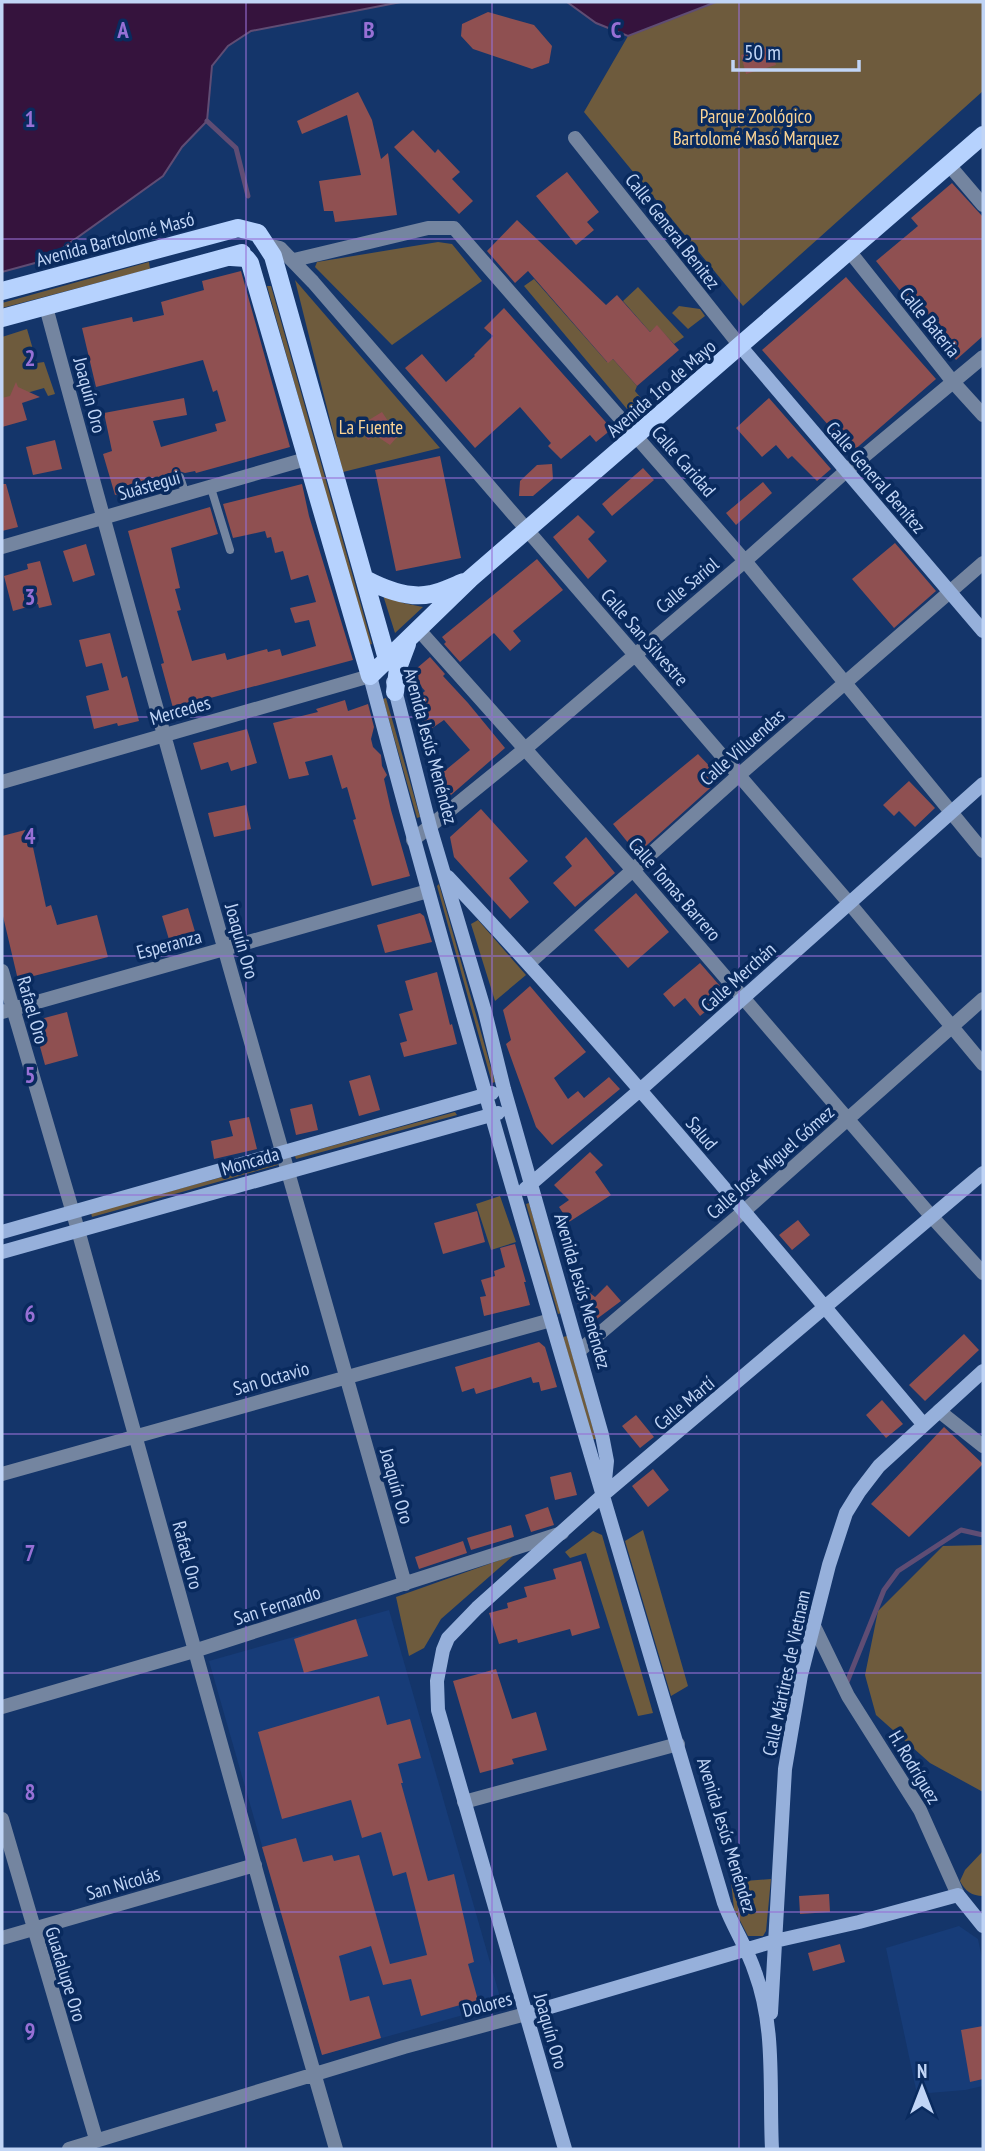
<svg xmlns="http://www.w3.org/2000/svg" width="985" height="2151" font-family="'PT Sans Narrow',sans-serif">
<rect width="100%" height="100%" fill="#14356a"/>
<!-- built -->
<path fill="#173c78" d="M389 1610 502 2004 322 2055 209 1661Z
M959 1926 978 1939 983 1963V2086L965 2090 917 2094 886 1948Z"/>
<!-- green -->
<path fill="#6e5b3d" d="M716 2H983V91L743 306 584 112 628 36Z
M438 242 452 244 482 281 392 345 315 267 317 262Z
M149 262 150 269 2 308V303Z
M534 279 607 362 613 359 637 386 635 391 645 403 639 411 627 409 524 286Z
M295 280 440 448 343 472Z
M267 286H271L372 644 368 645Z
M638 287 684 337 674 344 657 326 650 332 623 301Z
M679 306 700 309 705 316 688 329 672 313Z
M27 329 37 363 44 362 55 394 48 396 44 388 2 400V337Z
M383 595 403 603 423 607 395 633Z
M386 698 420 817 417 818 383 699Z
M439 884 495 1082 492 1083 437 886Z
M478 920 526 975 495 1001 471 924Z
M455 1112 457 1115 296 1159 295 1156Z
M277 1162 278 1165 92 1217 91 1213Z
M500 1196 516 1242 491 1250 476 1204Z
M529 1203 561 1313 558 1314 526 1204Z
M567 1336 596 1439H592L563 1337Z
M643 1530 688 1686 671 1696 625 1541Z
M593 1531 602 1535 653 1713 638 1716 586 1553 570 1558 565 1552Z
M983 1545V1792L930 1763 876 1715 865 1675 878 1611 943 1546Z
M514 1555 441 1619 424 1648 409 1656 396 1597Z
M983 1851V1896C972 1896 965 1891 960 1881L965 1870Z
M771 1879 766 1931 763 1936H748L734 1909 731 1882Z"/>
<!-- water -->
<path fill="#35133d" stroke="#5f4d74" stroke-width="2" d="M2 2H401L251 31 228 46 212 66 207 121 182 147 163 176 46 260 2 272Z
M567 2H716L628 36 596 23Z"/>
<g fill="none" stroke-linecap="round" stroke-linejoin="round">
<!-- stream -->
<path stroke="#5f4d74" stroke-width="5" d="M207 121 236 148 248 196
M847 1682 884 1590 898 1571 961 1530 983 1535"/>
</g>
<!-- building -->
<path fill="#8f5051" d="M488 12 534 25 552 46 549 63 532 69 473 49 461 36 462 24Z
M771 46 776 65 746 74 741 55Z
M358 92 372 120 381 159 388 153 397 215 335 222 333 211H324L319 181 361 175 347 115 302 134 297 121Z
M413 130 435 153 438 149 460 172 452 179 473 201 459 214 394 147Z
M567 172 599 212 587 222 594 230 576 245 536 196Z
M952 183 983 217V336L956 360 876 261 918 226 911 218Z
M517 220 606 305 617 295 650 332 657 325 679 350 637 386 613 359 608 363 528 271 515 283 487 251Z
M241 271 290 447 196 473 195 471 185 473 179 471 174 477 115 495 103 454 112 451 104 413 184 398 187 415 153 421 161 447 217 431 215 424 226 421 217 390 213 392 203 360 96 387 82 328 132 317 133 322 164 315 161 302 204 290 202 281Z
M846 277 936 379 852 452 762 350Z
M504 308 612 429 596 442 590 435 561 459 548 446 551 443 520 407 475 448 405 368 422 354 446 382 475 356 474 355 493 336 484 328Z
M16 382 18 387 40 397 22 403 27 420 2 427V398L10 396Z
M769 398 831 469 817 481 792 456 788 459 776 445 762 457 736 428Z
M382 412 398 436 390 445 375 435 368 440 359 426Z
M55 440 62 469 33 475 26 447Z
M440 456 461 558 396 571 375 470Z
M552 464 553 479 533 496H519L520 481 537 465Z
M643 468 654 480 612 516 602 504Z
M763 482 772 493 736 525 726 513Z
M2 484H6L18 527 2 531Z
M302 484 309 516 353 660 173 708 161 664 164 663 128 531 210 507 218 534 171 548 180 588 175 589 181 610 177 611 192 661 225 653 227 660 267 649 268 652 280 649 282 656 316 646 309 620 295 623 290 608 316 602 308 575 291 580 283 551 275 553 271 537 267 538 265 531 233 538 223 504Z
M578 515 595 532 588 539 607 561 588 579 553 537Z
M895 543 936 591 894 628 852 579Z
M86 544 95 575 73 582 63 551Z
M537 559 563 590 513 631 521 641 510 651 494 633 460 662 444 644 446 642 442 637Z
M40 561 52 605 39 608 38 604 13 611 4 576 28 569 27 564Z
M110 633 122 678 127 676 139 721 118 726 117 723 94 729 86 696 109 690 102 663 86 667 79 640Z
M430 657 445 674 443 676 468 703 505 748 451 795 436 778 470 750 444 720 425 733 415 700 425 691 410 674Z
M345 700 348 711 368 704 374 727 371 739 373 747 381 755 382 766 387 775 384 779 391 810 410 876 372 886 353 820 356 819 347 787 342 789 332 755 305 762 309 775 289 779 273 723 318 712 316 709Z
M247 729 257 763 231 771 228 762 201 770 193 743Z
M698 754 717 774 718 781 637 854 613 824Z
M909 781 935 808 915 827 899 811 894 816 883 805Z
M246 805 251 829 214 837 208 813Z
M481 809 528 861 509 878 529 902 510 919 454 857 450 837Z
M29 829 46 907 51 905 57 925 97 915 108 957 18 980 2 912V836Z
M586 837 615 873 575 907 553 883 572 866 565 857Z
M636 893 669 932 628 968 594 930Z
M188 908 196 935 170 943 162 916Z
M420 913 424 916 432 942 385 953 377 925Z
M700 963 727 994 700 1016 685 998 674 1007 663 994Z
M437 972 450 1025 452 1024 457 1044 404 1057 400 1043 407 1041 399 1014 413 1010 405 981Z
M530 986 586 1052 554 1078 568 1099 578 1091 584 1098 609 1077 620 1089 552 1145 536 1127 506 1044 511 1040 503 1010Z
M67 1012 78 1056 45 1065 33 1021Z
M370 1075 380 1110 359 1116 349 1081Z
M312 1104 318 1130 296 1135 290 1109Z
M249 1117 257 1149 214 1159 211 1141 233 1136 229 1121Z
M590 1152 603 1165 595 1172 611 1195 569 1222 559 1207 569 1200 554 1185Z
M477 1211 485 1242 443 1254 434 1223Z
M798 1220 810 1235 792 1250 779 1235Z
M515 1244 526 1282H524L530 1305 484 1316 480 1297 486 1296 481 1280 495 1276 494 1271 505 1267 500 1248Z
M568 1276 595 1297 607 1285 621 1301 586 1327Z
M964 1334 979 1350 925 1401 909 1385Z
M539 1342 545 1347 557 1387 541 1391 539 1382 533 1383 531 1377 476 1394 474 1388 462 1392 455 1367Z
M882 1400 903 1424 886 1438 866 1415Z
M636 1415 654 1437 640 1448 622 1426Z
M944 1427 983 1464 909 1537 871 1504Z
M653 1469 669 1490 648 1507 632 1486Z
M571 1472 577 1495 555 1500 550 1477Z
M548 1507 554 1525 531 1532 525 1515Z
M511 1525 514 1537 471 1550 467 1538Z
M463 1541 467 1553 419 1569 415 1557Z
M581 1561 600 1628 572 1636 570 1629 518 1643 517 1639 499 1644 489 1613 508 1608 507 1603 527 1597 524 1587 556 1579 553 1569Z
M356 1619 368 1656 304 1673 294 1639Z
M496 1669 512 1719 536 1712 547 1750 512 1759 514 1764 480 1773 453 1681Z
M379 1696 387 1725 410 1719 421 1758 398 1764 403 1783H401L428 1881 454 1874 474 1962 468 1964 478 2000 421 2016 411 1979 383 1985 371 1946 339 1956 350 2001 369 1996 381 2038 322 2055 262 1847 296 1838 303 1862 332 1855 334 1861 359 1855 390 1964 427 1955 406 1872 393 1876 381 1832 362 1838 351 1800 282 1819 258 1732Z
M829 1894 830 1912 800 1914 799 1896Z
M840 1944 845 1962 813 1971 808 1953Z
M983 2026V2079L970 2082 961 2030Z"/>
<g fill="none" stroke-linecap="round" stroke-linejoin="round">
<!-- lane -->
<path stroke="#7485a0" stroke-width="8" d="M180 477 186 495
M211 488 230 550"/>
<!-- street -->
<path stroke="#7485a0" stroke-width="14" d="M575 138 741 347
M949 165 983 205
M267 245 280 248 313 282 850 904 983 1064
M850 252 953 382 983 415
M294 260 428 228H454L745 561 983 851
M46 307C161 734 285 1158 405 1584
M2 547 306 459
M418 629 633 870 932 1217 983 1273
M2 782 370 676
M413 840 525 749 745 561 845 472 983 357
M529 963 739 775 983 563
M2 971 78 1230 269 1917 336 2149
M2 1012 428 891
M579 1351 743 1212 983 999
M939 1411 983 1446
M2 1474 551 1320
M814 1626 848 1696 920 1810 958 1895
M2 1707 194 1651 562 1533
M464 1802 678 1744
M2 1819 96 2139
M2 1938 255 1865
M69 2149 404 2047 526 2014"/>
<!-- secondary -->
<path stroke="#96b0db" stroke-width="14" d="M741 347 983 631
M370 676C479 1088 603 1495 724 1903 733 1928 747 1947 755 1972 776 2028 769 2090 772 2149
M393 682 430 827 485 1012 504 1089 602 1435 607 1461 604 1490
M448 877C614 1053 768 1240 924 1425
M525 1189 640 1090 983 784
M2 1232 492 1093
M2 1252 498 1113
M771 2013 785 1769 801 1675 829 1565 846 1513 859 1492 879 1466 983 1371
M526 2014 775 1941 859 1922 958 1895 983 1926
M565 2149 438 1710 437 1681 443 1650 448 1638 477 1608 603 1495 983 1173"/>
<!-- primary -->
<path stroke="#b6d2fe" stroke-width="18" d="M231 257 246 258 250 263 370 676 470 579 983 135
M2 291 238 228 258 233 273 256 387 659
M2 318 242 253
M365 579C384 589 410 599 431 594 442 592 453 586 464 582
M395 692 398 668 407 644"/>
</g>
<!-- grid -->
<path fill="none" stroke="#9770d5" stroke-width="2" stroke-opacity="0.55" d="M246 2V2149M492 2V2149M739 2V2149M2 239H983M2 478H983M2 717H983M2 956H983M2 1195H983M2 1434H983M2 1673H983M2 1912H983"/>
<g text-anchor="middle" stroke-width="7" stroke-linejoin="round" paint-order="stroke">
<!-- park labels -->
<g font-size="19" fill="#fad394" stroke="#092a5e">
<text x="756" y="123">Parque Zoológico<tspan x="756" dy="22">Bartolomé Masó Marquez</tspan></text>
<text x="371" y="434">La Fuente</text>
</g>
<!-- street labels -->
<g font-size="19" fill="#c1d5f6" stroke="#092a5e">
<text transform="translate(673 231) rotate(52)" y="7">Calle General Benitez</text>
<text transform="translate(115 239) rotate(-15)" y="7">Avenida Bartolomé Masó</text>
<text transform="translate(930 322) rotate(51)" y="7">Calle Bateria</text>
<text transform="translate(661 388) rotate(-41)" y="7">Avenida 1ro de Mayo</text>
<text transform="translate(90 395) rotate(75)" y="7">Joaquín Oro</text>
<text transform="translate(684 461) rotate(49)" y="7">Calle Caridad</text>
<text transform="translate(876 477) rotate(49)" y="7">Calle General Benítez</text>
<text transform="translate(149 485) rotate(-16)" y="7">Suástegui</text>
<text transform="translate(687 585) rotate(-40)" y="7">Calle Sariol</text>
<text transform="translate(645 637) rotate(49)" y="7">Calle San Silvestre</text>
<text transform="translate(180 710) rotate(-16)" y="7">Mercedes</text>
<text transform="translate(431 746) rotate(75)" y="7">Avenida Jesús Menéndez</text>
<text transform="translate(742 747) rotate(-41)" y="7">Calle Villuendas</text>
<text transform="translate(675 889) rotate(49)" y="7">Calle Tomas Barrero</text>
<text transform="translate(242 941) rotate(74)" y="7">Joaquín Oro</text>
<text transform="translate(169 944) rotate(-15)" y="7">Esperanza</text>
<text transform="translate(738 977) rotate(-42)" y="7">Calle Merchán</text>
<text transform="translate(33 1010) rotate(74)" y="7">Rafael Oro</text>
<text transform="translate(702 1133) rotate(50)" y="7">Salud</text>
<text transform="translate(250 1161) rotate(-16)" y="7">Moncada</text>
<text transform="translate(770 1162) rotate(-41)" y="7">Calle José Miguel Gómez</text>
<text transform="translate(583 1291) rotate(74)" y="7">Avenida Jesús Menéndez</text>
<text transform="translate(271 1378) rotate(-16)" y="7">San Octavio</text>
<text transform="translate(684 1403) rotate(-40)" y="7">Calle Martí</text>
<text transform="translate(397 1486) rotate(74)" y="7">Joaquín Oro</text>
<text transform="translate(188 1555) rotate(75)" y="7">Rafael Oro</text>
<text transform="translate(277 1605) rotate(-18)" y="7">San Fernando</text>
<text transform="translate(786 1673) rotate(-78)" y="7">Calle Mártires de Vietnam</text>
<text transform="translate(915 1767) rotate(59)" y="7">H. Rodríguez</text>
<text transform="translate(727 1835) rotate(73)" y="7">Avenida Jesús Menéndez</text>
<text transform="translate(123 1883) rotate(-16)" y="7">San Nicolás</text>
<text transform="translate(66 1974) rotate(73)" y="7">Guadalupe Oro</text>
<text transform="translate(487 2004) rotate(-15)" y="7">Dolores</text>
<text transform="translate(551 2031) rotate(74)" y="7">Joaquín Oro</text>
</g>
</g>
<g font-size="23" text-anchor="middle" font-weight="bold" fill="#9770d5" stroke="#092a5e" stroke-width="7" stroke-linejoin="round" paint-order="stroke">
<text x="123" y="38">A</text>
<text x="369" y="38">B</text>
<text x="616" y="38">C</text>
<text x="30" y="127">1</text>
<text x="30" y="366">2</text>
<text x="30" y="605">3</text>
<text x="30" y="844">4</text>
<text x="30" y="1083">5</text>
<text x="30" y="1322">6</text>
<text x="30" y="1561">7</text>
<text x="30" y="1800">8</text>
<text x="30" y="2039">9</text>
</g>
<!-- border -->
<rect width="985" height="2151" fill="none" stroke="#c1d5f6" stroke-width="7"/>
<!-- north arrow -->
<g transform="translate(922 2088)" stroke="#092a5e" stroke-width="5" paint-order="stroke">
<path d="M0-5L12 26L0 18L-12 26Z" fill="#c1d5f6"/>
<text y="-10" font-size="19" font-weight="bold" text-anchor="middle" fill="#c1d5f6">N</text>
</g>
<!-- scale -->
<path d="M733 60v10h126v-10" fill="none" stroke="#c1d5f6" stroke-width="3.5"/>
<text x="744" y="60" font-size="21" fill="#c1d5f6" stroke="#092a5e" stroke-width="5" paint-order="stroke">50 m</text>
</svg>
